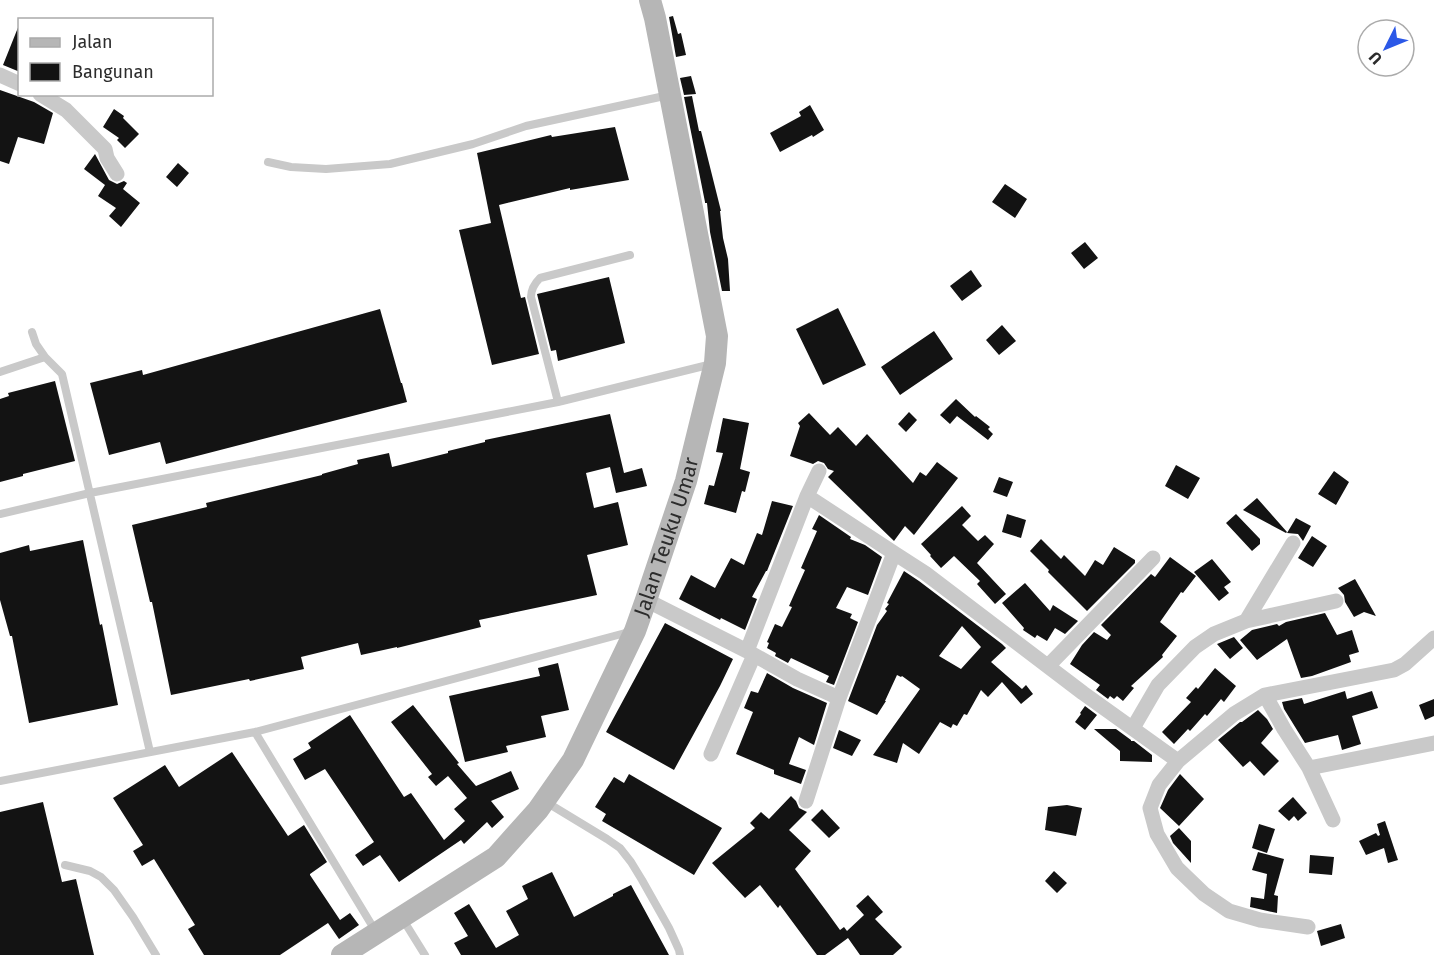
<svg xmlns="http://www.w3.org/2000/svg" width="1434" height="955" font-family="'Fira Sans',sans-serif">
<rect width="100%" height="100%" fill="#fff"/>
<!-- building -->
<path fill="#131313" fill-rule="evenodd" d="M673 16 678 34 681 33 686 55 676 57 669 17Z
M19 25H20V72L3 65Z
M691 76 696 94 684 95 680 78Z
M0 90 34 102 53 113 44 144 18 137 9 164 0 161Z
M692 96 699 131H701L721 211H720L723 238 728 259 730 291H722L710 232 707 203H705V202L684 97Z
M810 105 824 130 813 137 812 135 780 152 770 133 801 116 799 112Z
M114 109 124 116 123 118 139 134 125 148 117 140 119 138 103 127Z
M615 127 629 180 570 190V188L499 205 521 298 525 297 539 354 492 365 459 230 491 223 477 153 551 135 552 137Z
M95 154 109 180 117 184 124 181 127 183 123 189 140 203 121 227 109 216 116 208 98 196 105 185 84 169Z
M178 163 189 173 177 187 166 177Z
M1005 184 1027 199 1015 218 992 202Z
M1085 242 1098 258 1084 269 1071 253Z
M971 270 982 286 962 301 950 286Z
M609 277 625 343 558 361 556 350 551 351 537 294Z
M838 308 866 365 823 385 796 329Z
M380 309 401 383H402L407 402 166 464 160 442 109 455 90 383 142 370 143 375Z
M1002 325 1016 341 999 355 986 340Z
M934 331 953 359 900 395 881 367Z
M55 381 75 461 23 474V476L0 482V399L9 396 8 393Z
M956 399 975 417 976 416 990 427 988 429 993 434 988 440 957 416 950 424 940 415Z
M909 412 917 420 906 432 898 424Z
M809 413 830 435 838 427 856 446 867 434 913 483 920 472 926 476 937 462 958 478 914 535 905 526 894 541 828 477 834 471 828 469 824 463 818 461 813 464 790 456 800 426 798 423Z
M610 414 624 473 642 468 647 486 616 493 610 467 586 473 594 508 618 502 628 545 587 555 597 595 479 620 481 627 397 648V647L361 655 358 643 301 657 304 669 250 681 249 679 171 695 152 602H150L132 525 207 507 206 503 322 475V474L358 464 357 460 389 453 392 467 448 453V451L485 442V440Z
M723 418 749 423 740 469 750 472 745 492 742 491 736 513 704 504 709 485 714 486 723 453 716 452Z
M1176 465 1200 478 1188 499 1165 486Z
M1334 471 1349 482 1336 505 1318 494Z
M999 477 1013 482 1007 497 993 492Z
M1257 498 1287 532 1286 533 1243 510Z
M772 501 793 506 767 571H766L752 597 757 599 745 630 721 618 720 620 679 599 691 575 715 588 731 558 744 565 757 533 762 535Z
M962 506 971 516 962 525 978 541 985 535 994 544 977 563 1006 594 995 604 977 584 980 581 954 556 941 568 930 556 931 555 921 544Z
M1007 514 1026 520 1021 538 1002 532Z
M1236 514 1260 539V544L1252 551 1226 523Z
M819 515 851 537 850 539 865 545 882 557 868 595 847 587 836 608 852 614 850 618 858 622 834 685 826 682 829 676 791 658 788 663 775 656 776 653 767 648 769 643 767 642 775 624 782 627 792 607 789 606 805 570 801 568 817 531 812 529Z
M1296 518 1311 526 1303 541 1298 534 1287 533Z
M1312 536 1327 546 1313 567 1298 558Z
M1041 539 1061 559 1064 555 1085 576 1095 560 1103 565 1114 547 1135 560V563L1087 611 1048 572 1049 570 1030 551Z
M83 540 100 625 102 624 118 705 29 723 12 636H10L0 600V553L29 545 30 551Z
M1170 557 1196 576 1183 593 1181 592 1160 622 1177 636 1162 655 1163 657 1131 686 1134 688 1123 701 1117 696 1114 699 1110 696 1108 699 1096 690 1100 685 1070 664 1082 645 1094 632 1107 640 1111 635 1101 625 1151 574 1155 577Z
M1212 559 1231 582 1224 587 1229 593 1219 601 1194 572Z
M904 571 919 581 1002 644 1006 648 991 662 1022 689 1026 685 1033 694 1021 704 1002 682 988 697 981 690 967 715 964 714 957 726 953 724 951 728 940 722 919 754 903 743 897 763 873 755 920 689 902 676 901 677 897 675 885 701H886L877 715 848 701 877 625 887 611 885 609 889 604 887 603ZM962 626 981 647 961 669 939 656Z
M1355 579 1376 616 1364 612 1354 617 1345 602 1344 595 1338 588Z
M1025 583 1050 611 1053 605 1078 621 1065 634 1055 628 1047 641 1037 635 1035 638 1023 630 1024 628 1002 603Z
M1325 613 1337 635 1352 630 1359 652 1349 655 1351 662 1312 676 1301 678 1287 639 1257 660 1240 640 1252 630 1277 624 1279 626 1286 622Z
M665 623 733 659 720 686 674 770 606 732Z
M1234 637 1243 648 1230 659 1217 644Z
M558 663 569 710 541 716 546 737 506 746 508 752 465 762 449 696 540 676 538 668Z
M1215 668 1236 686 1224 702 1221 699 1207 716 1205 714 1190 731 1188 729 1174 744 1162 732 1191 702 1186 698 1196 687 1198 689Z
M767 673 793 688 827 703 814 745 799 737 789 764 806 770 801 784 774 774V770L736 754 753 712 744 708 751 691 758 693Z
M1345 691 1347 699 1372 691 1378 708 1352 716 1361 744 1342 750 1338 735 1305 743 1284 709 1282 702 1302 698 1304 704Z
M1434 699V716L1425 720 1419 705Z
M413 705 459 763 457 764 476 786 511 771 519 789 491 801 504 817 492 828 487 822 464 844 461 840 399 882 380 855 363 866 355 855 374 842 325 769 305 780 293 759 311 748 308 743 350 715 404 797 411 793 444 840 465 821 454 809 467 798 448 776 436 786 428 777 432 774 391 722Z
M1085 706 1097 715 1085 730 1075 722 1081 714 1080 713Z
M1258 710 1267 719 1273 729 1261 743 1279 761 1264 776 1250 761 1243 767 1218 740 1240 722H1242Z
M1094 729H1116L1131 740V741H1134L1152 755V762L1120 761V751Z
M839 730 861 740 852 756 833 748Z
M232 752 288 836 304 825 327 862 310 874V875L340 920 350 913 359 925 339 939 328 923 280 955H204L188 929 195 925 154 859 142 866 133 851 143 845 113 798 165 765 179 787Z
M629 774 722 828 694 875 602 821 606 814 595 807 614 777 624 783Z
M1180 774 1204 799 1179 826 1160 808 1168 790Z
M791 796 796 801 799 808 807 812 789 830 811 851 795 869 827 912 840 930 844 927 847 931 864 915 856 906 868 895 883 912 875 919 902 947 893 955H860L848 938 825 955H817L780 905 778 908 760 885 745 898 712 863 755 828 750 823 761 812 769 819Z
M1293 797 1307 813 1298 821 1294 816 1289 821 1278 811Z
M43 802 62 882 76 879 94 955H0V812Z
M1067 805 1082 808 1076 836 1045 830 1048 807Z
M822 809 840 828 829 838 811 820Z
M1385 821 1398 860 1388 863 1384 848 1366 855 1359 841 1376 833 1378 836 1380 835 1377 824Z
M1259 824 1275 829 1267 853 1252 848Z
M1179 828 1191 841V863L1173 843 1170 836Z
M1258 852 1284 859 1274 895 1278 896 1277 913 1250 907 1251 897 1264 899 1267 874 1252 870Z
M1310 855 1334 857 1332 875 1309 873Z
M1054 871 1067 883 1057 893 1045 881Z
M552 872 574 917 613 896V894L631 885 669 955H461L454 943 468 936 454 913 469 904 496 948 519 935 506 911 528 899 522 886Z
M1341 924 1345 938 1321 946 1317 931Z"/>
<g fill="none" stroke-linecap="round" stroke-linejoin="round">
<!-- lane -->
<path stroke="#c9c9c9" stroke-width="8" d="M268 162 291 167 326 169 390 164 473 144 526 126 669 95
M32 332 36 344 45 357 62 374 150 752
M0 372 45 357
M558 402 531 297C531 289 534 284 540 278L630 255
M0 514 90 493 558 402 712 364
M255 732 376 932
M0 781 255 732 629 632
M546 802 607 839 620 848 631 862 642 880 669 928 679 950 680 955
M65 865 90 871 101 877 114 890 133 917 156 955
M402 918 425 955"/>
<!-- street -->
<path stroke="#c9c9c9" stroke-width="15" d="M0 75 20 84
M40 94 66 110 105 149 107 158 117 174
M807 496 819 471
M646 600 747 651 797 679 839 698 894 553 925 573 1083 693 1178 761 1234 714 1265 695 1394 670 1405 664 1434 638
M1246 621 1293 543
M747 651 807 496 894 553
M1048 666 1153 558
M1265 695 1284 729 1309 768 1333 820
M1133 728 1158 685 1195 647 1214 634 1246 621 1336 601
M711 754 754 655
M1178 761 1159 785 1150 808 1157 834 1177 868 1204 894 1229 911 1260 920 1308 927
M1309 768 1434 743
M806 801 839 698"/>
<!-- secondary -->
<path stroke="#b6b6b6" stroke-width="22" id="s1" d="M342 955 496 857 538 810 573 760 635 631 646 600 686 481 715 363 717 336 655 18 650 0"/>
</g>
<g text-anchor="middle" stroke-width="6" stroke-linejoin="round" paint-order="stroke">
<!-- street labels -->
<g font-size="21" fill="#2c2c2c" stroke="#fff">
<text dy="7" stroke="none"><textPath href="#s1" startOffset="549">Jalan Teuku Umar</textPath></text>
</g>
</g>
<!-- legend -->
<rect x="18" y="18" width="195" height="78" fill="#ffffff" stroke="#ababab" stroke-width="1.5"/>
<rect x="30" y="38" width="30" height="9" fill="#b6b6b6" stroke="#ababab" stroke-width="1.5"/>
<text x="72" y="48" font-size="18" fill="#2c2c2c">Jalan</text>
<rect x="30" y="63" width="30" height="18" fill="#131313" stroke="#ababab" stroke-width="1.5"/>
<text x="72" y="78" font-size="18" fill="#2c2c2c">Bangunan</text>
<!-- north arrow -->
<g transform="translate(1386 48) rotate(227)"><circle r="28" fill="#ffffff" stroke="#ababab" stroke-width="1.5"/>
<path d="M0-4.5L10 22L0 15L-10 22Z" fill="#2b58e7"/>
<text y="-9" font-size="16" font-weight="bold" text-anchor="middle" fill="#2c2c2c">U</text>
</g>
</svg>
